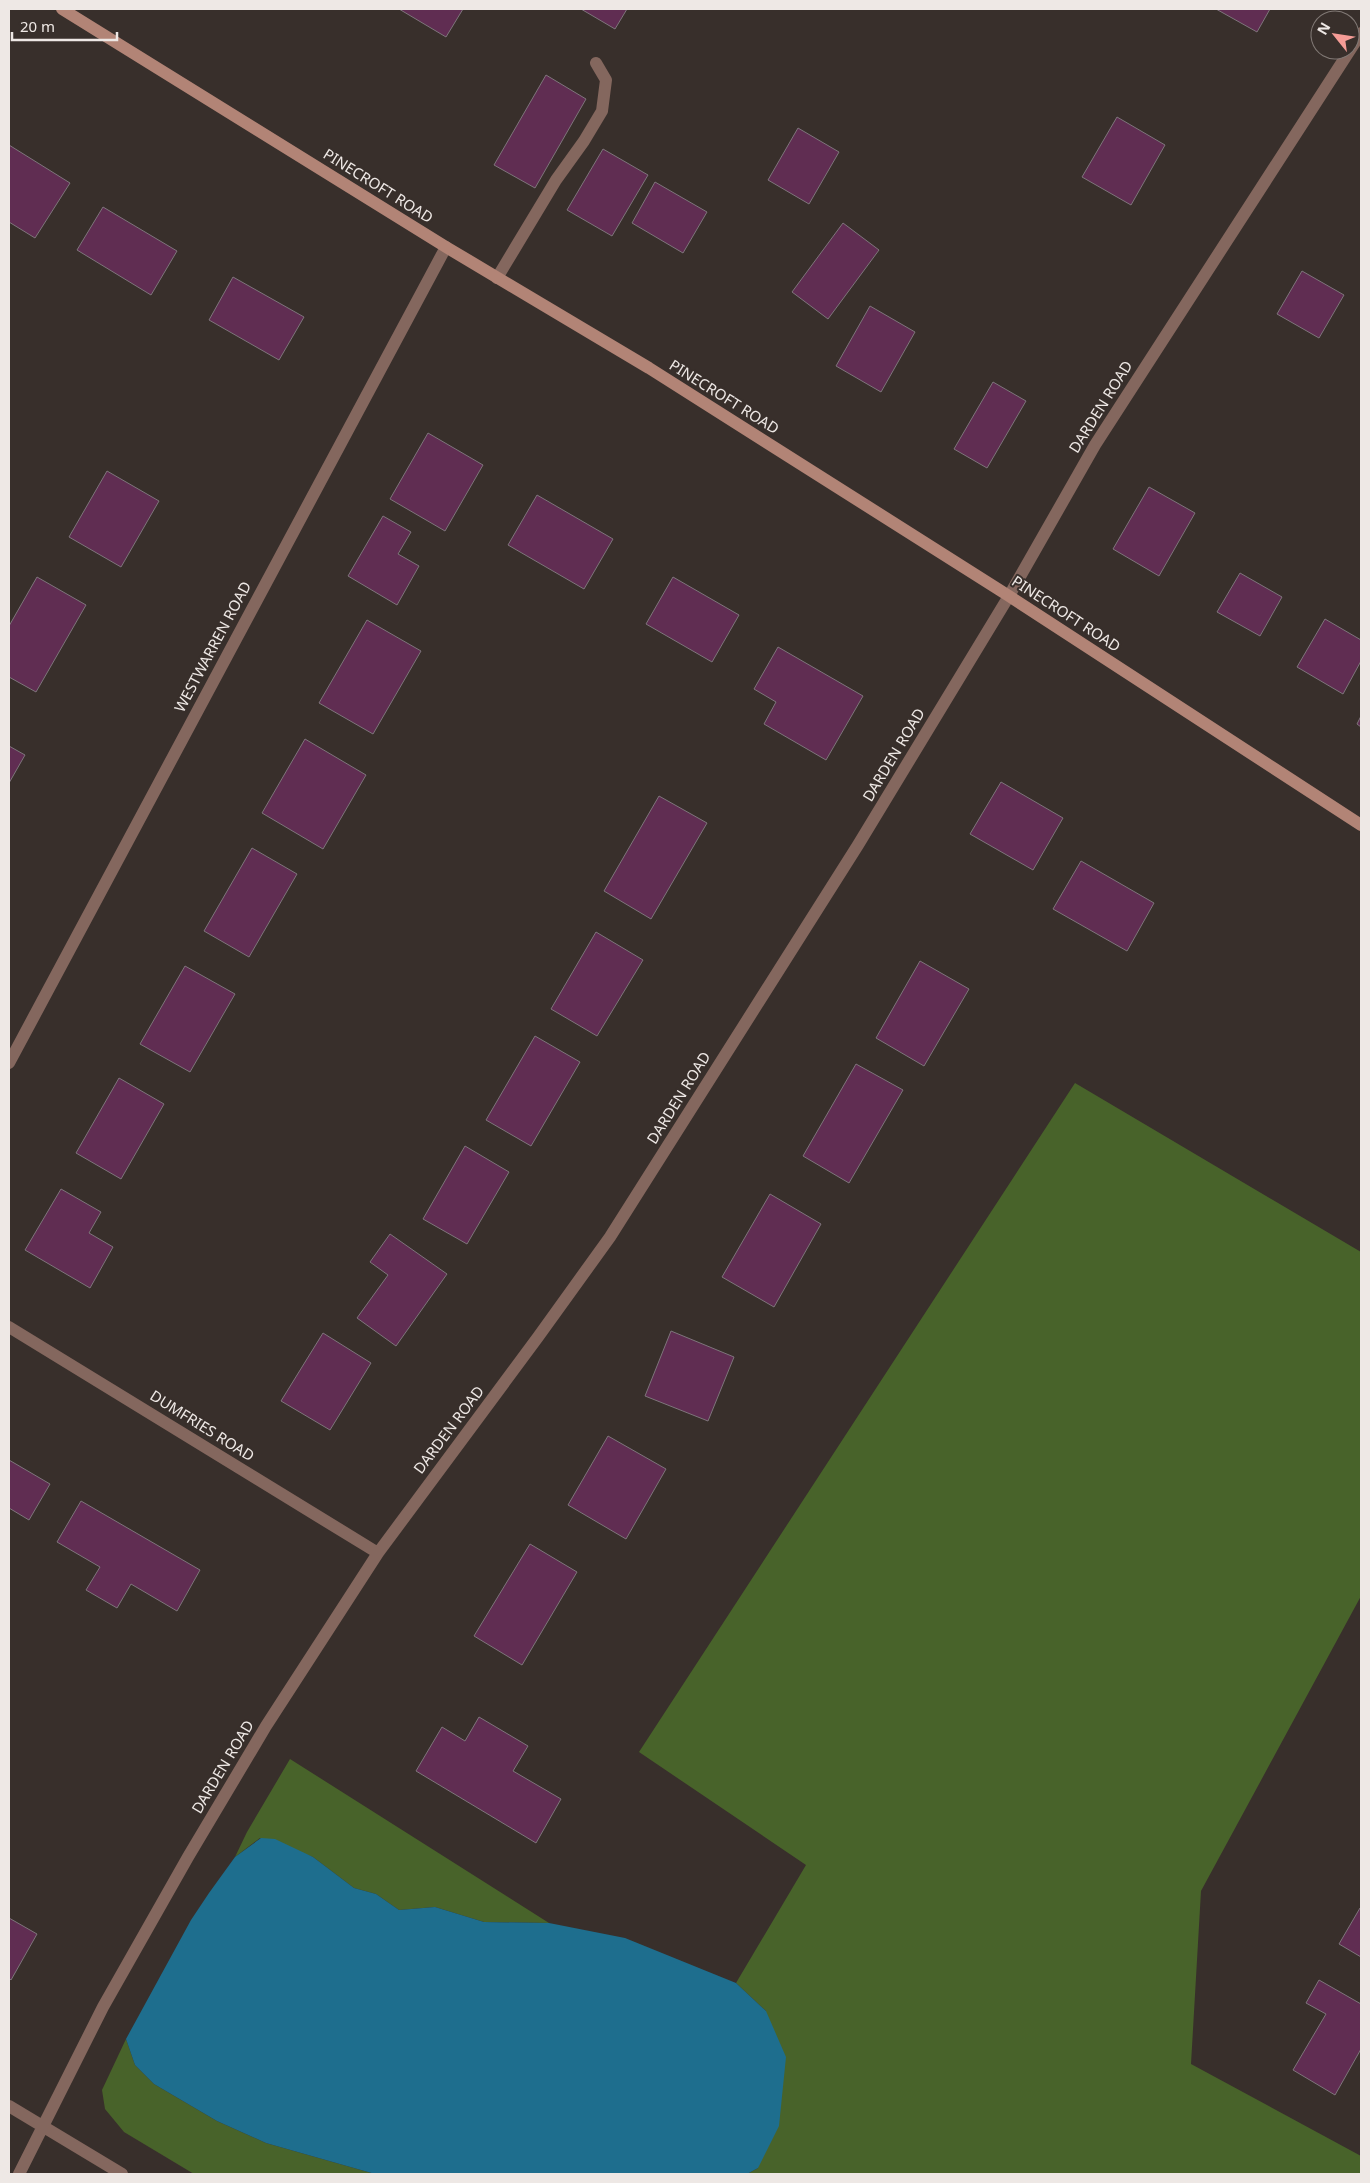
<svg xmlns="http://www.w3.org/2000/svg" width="1370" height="2183" font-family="'Noto Sans',sans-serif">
<rect width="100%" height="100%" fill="#382f2b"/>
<!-- forest -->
<path fill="#48632a" d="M1075 1083 1361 1252V1596L1201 1891 1191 2064 1361 2156V2174H747L758 2168 766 2011 736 1983 806 1865 639 1752Z
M290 1759 549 1923 484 1922 435 1907 399 1910 376 1894 354 1888 313 1857 260 1838 235 1857 247 1832Z
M126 2039 135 2065 154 2084 217 2121 266 2143 375 2174H194L124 2132 105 2109 102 2090Z"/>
<!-- water -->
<path fill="#1e6e8e" d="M261 1838 275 1839 313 1857 354 1888 376 1894 399 1910 435 1907 484 1922 549 1923 625 1938 736 1983 766 2011 786 2057 779 2126 758 2168 747 2174H375L266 2143 217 2121 154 2084 135 2065 126 2039 191 1920 209 1893 235 1857Z"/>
<!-- building -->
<path fill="#602d52" stroke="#7e757b" d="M399 9H463L446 37Z
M581 9H627L615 29Z
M1216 9H1270L1257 32Z
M546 75 586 99 535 188 494 165Z
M1117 117 1165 145 1131 205 1082 177Z
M798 128 839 152 809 204 768 180Z
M9 145 70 183 35 238 9 222Z
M603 149 648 175 612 236 567 210Z
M655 182 707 212 683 253 632 223Z
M103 207 177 251 151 295 77 250Z
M843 223 879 250 828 319 792 292Z
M1302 271 1344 295 1319 338 1277 314Z
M233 277 304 317 279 360 209 320Z
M870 306 915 332 881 392 836 366Z
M993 382 1026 401 987 468 954 449Z
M428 433 483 465 445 531 390 499Z
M107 471 159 501 121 567 69 537Z
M1149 487 1195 513 1159 576 1113 549Z
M537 495 613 539 584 589 508 545Z
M383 516 411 532 398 554 419 566 397 605 348 576Z
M1240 573 1282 597 1260 636 1217 612Z
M37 577 86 605 36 692 9 677V626Z
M673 577 739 615 712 662 646 624Z
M1325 619 1361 640V661L1343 694 1297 667Z
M367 620 421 651 373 734 319 703Z
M778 647 863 696 826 760 764 724 776 702 754 689Z
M1361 716V727L1357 724Z
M305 739 366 775 323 849 262 813Z
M9 746 25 755 9 783Z
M1001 782 1063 818 1033 870 970 834Z
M659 796 707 823 651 919 604 891Z
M252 848 297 874 249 957 204 931Z
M1081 861 1154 903 1127 951 1053 909Z
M596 932 643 960 597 1036 551 1009Z
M920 961 969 989 924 1066 876 1038Z
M185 966 235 994 190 1072 140 1044Z
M535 1036 580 1062 531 1146 486 1120Z
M856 1064 903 1090 849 1183 803 1156Z
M119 1078 164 1104 121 1179 76 1153Z
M465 1146 509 1172 467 1244 423 1219Z
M61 1189 101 1212 89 1233 113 1247 90 1288 25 1250Z
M770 1194 821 1224 774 1307 722 1277Z
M390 1234 447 1274 396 1346 357 1318 388 1275 370 1262Z
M671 1331 734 1357 708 1421 645 1396Z
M323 1333 371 1363 330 1430 281 1401Z
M608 1436 666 1469 626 1539 568 1505Z
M9 1460 50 1484 29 1520 9 1508Z
M81 1501 200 1570 177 1611 131 1584 117 1608 86 1590 100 1567 57 1542Z
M530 1544 577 1572 522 1665 474 1636Z
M479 1717 528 1746 513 1771 561 1799 536 1843 416 1771 442 1727 465 1741Z
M1360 1908 1361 1909V1957L1339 1944Z
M9 1918 37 1934 11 1980 9 1978Z
M1319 1980 1361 2004V2049L1335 2095 1293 2070 1326 2014 1306 2003Z"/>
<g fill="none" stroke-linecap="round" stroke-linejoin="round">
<!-- lane -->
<path stroke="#84675e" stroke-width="12" d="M497 278 556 180 584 141 602 111 606 80 596 63"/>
<!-- street -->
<path stroke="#84675e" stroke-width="12" d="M9 1063 446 247
M9 1327 378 1553
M9 2106 122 2174
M19 2174 103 2007 188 1857 266 1726 378 1553 538 1337 610 1237 858 845 1009 596 1095 445 1361 33"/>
<!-- secondary -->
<path stroke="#b28476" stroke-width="12" d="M62 9 446 247 649 368 1009 596 1361 825"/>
</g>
<g text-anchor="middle" stroke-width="4" stroke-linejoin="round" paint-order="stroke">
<!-- street labels -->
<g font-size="15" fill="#eee8e5" stroke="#382f2b">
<text transform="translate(378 186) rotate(32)" y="5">PINECROFT ROAD</text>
<text transform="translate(724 397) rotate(32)" y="5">PINECROFT ROAD</text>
<text transform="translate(1101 407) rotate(-58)" y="5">DARDEN ROAD</text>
<text transform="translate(1066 614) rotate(33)" y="5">PINECROFT ROAD</text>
<text transform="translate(213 647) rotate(-62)" y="5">WESTWARREN ROAD</text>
<text transform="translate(894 755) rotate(-59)" y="5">DARDEN ROAD</text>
<text transform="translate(679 1098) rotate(-58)" y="5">DARDEN ROAD</text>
<text transform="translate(202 1426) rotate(32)" y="5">DUMFRIES ROAD</text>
<text transform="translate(449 1430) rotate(-53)" y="5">DARDEN ROAD</text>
<text transform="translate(223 1767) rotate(-59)" y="5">DARDEN ROAD</text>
</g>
</g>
<!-- border -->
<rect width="1370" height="2183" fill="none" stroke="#eee8e5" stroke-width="20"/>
<!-- north arrow -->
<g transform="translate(1335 35) rotate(300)"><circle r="24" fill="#382f2b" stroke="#817975"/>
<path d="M0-4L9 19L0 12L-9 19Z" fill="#f59c96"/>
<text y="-8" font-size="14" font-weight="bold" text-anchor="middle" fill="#eee8e5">N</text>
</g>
<!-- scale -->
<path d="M12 32v8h105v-8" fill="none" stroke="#eee8e5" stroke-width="2.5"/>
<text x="20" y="32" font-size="15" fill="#eee8e5" stroke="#382f2b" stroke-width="4" paint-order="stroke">20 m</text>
</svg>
